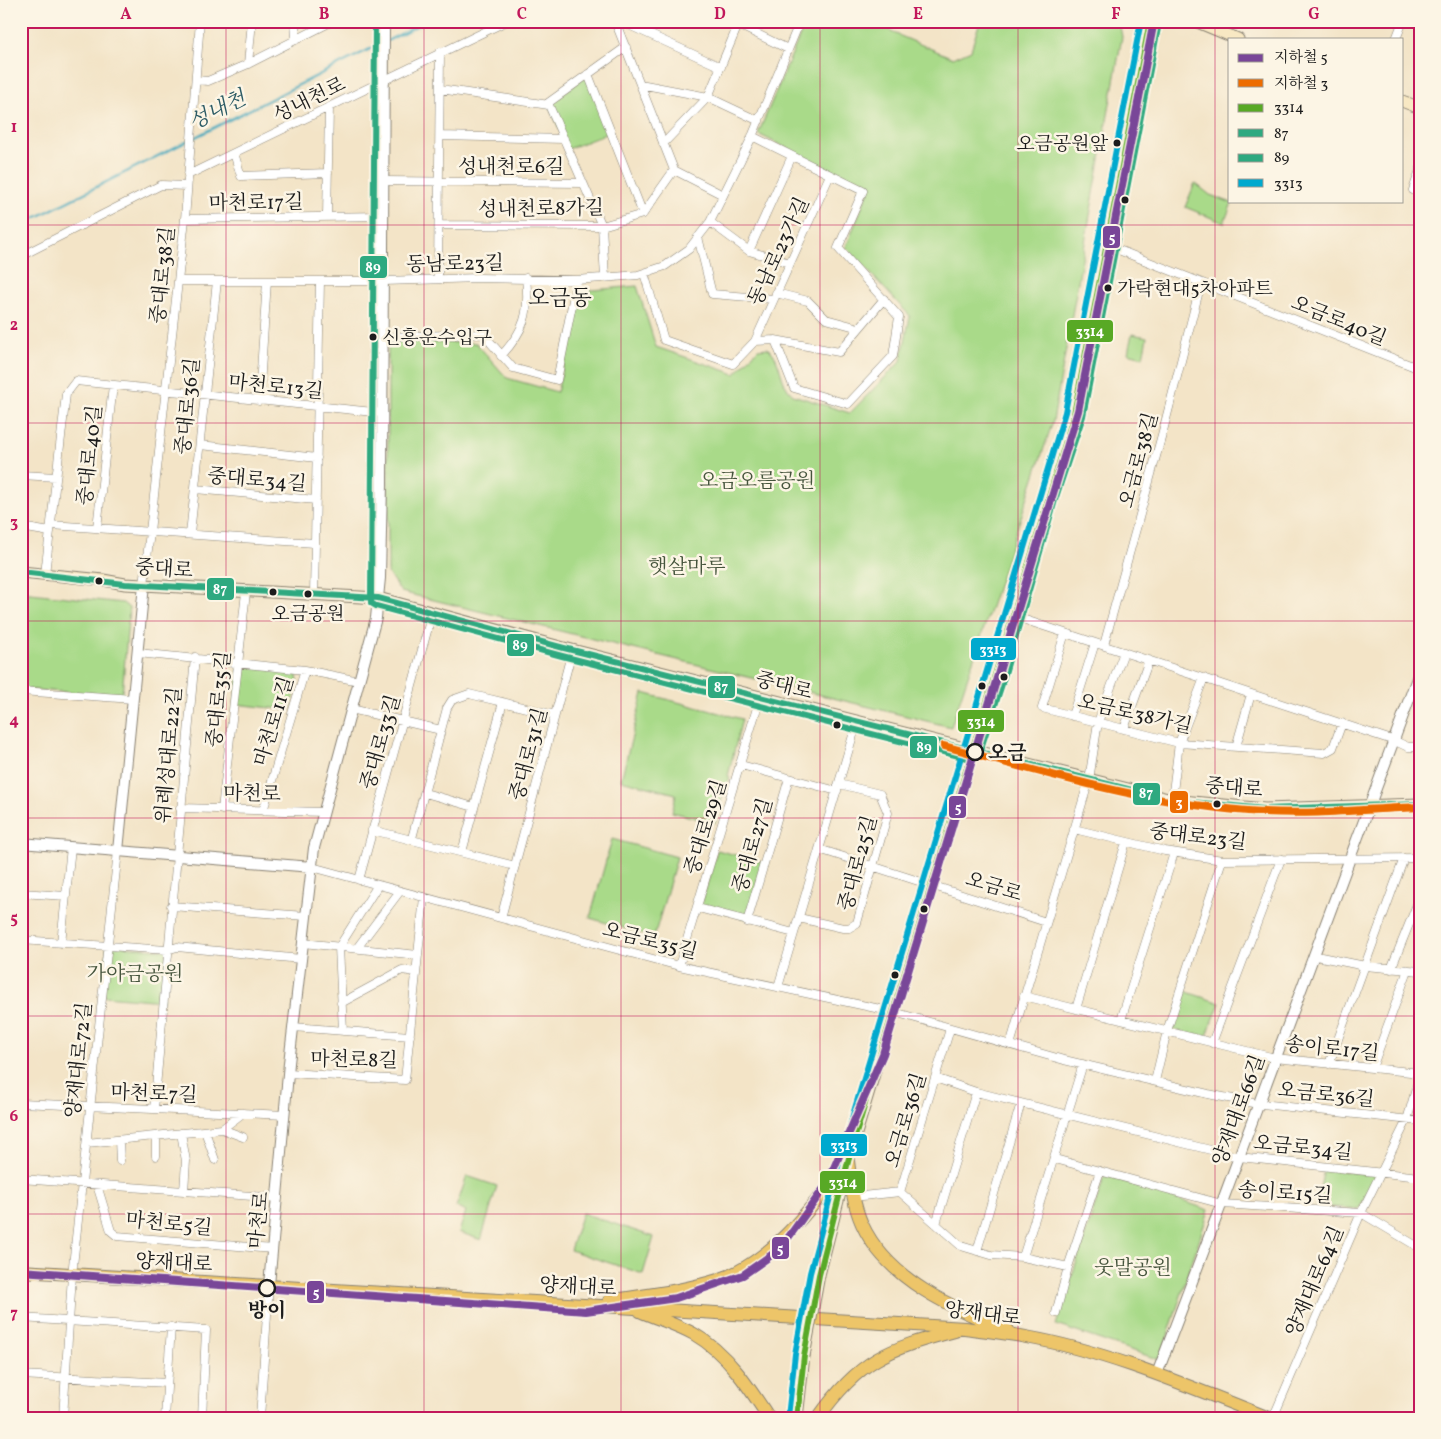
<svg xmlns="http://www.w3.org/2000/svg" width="1441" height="1439" font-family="Vollkorn,'Noto Serif KR',serif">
<rect width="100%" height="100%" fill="#fcf5e5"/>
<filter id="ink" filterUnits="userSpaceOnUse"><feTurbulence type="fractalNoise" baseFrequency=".02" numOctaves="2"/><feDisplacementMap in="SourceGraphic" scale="10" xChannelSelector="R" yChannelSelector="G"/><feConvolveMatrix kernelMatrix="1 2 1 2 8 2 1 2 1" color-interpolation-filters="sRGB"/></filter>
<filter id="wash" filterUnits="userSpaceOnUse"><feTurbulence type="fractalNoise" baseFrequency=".0096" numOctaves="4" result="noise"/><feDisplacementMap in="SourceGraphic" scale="20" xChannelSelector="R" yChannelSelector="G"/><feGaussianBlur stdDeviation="1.12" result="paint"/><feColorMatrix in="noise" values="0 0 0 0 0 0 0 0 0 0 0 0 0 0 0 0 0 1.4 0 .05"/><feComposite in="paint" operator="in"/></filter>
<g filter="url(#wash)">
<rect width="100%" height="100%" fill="#f3e4c7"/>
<!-- green -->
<path fill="#a9da89" stroke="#627b52" d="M806 21H884L891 32 953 58 971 50 980 21H1119L1122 37 1053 421 951 727 401 592 388 573V341L476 343 507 378 557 392 581 291 637 286 656 347 735 374 758 349 768 348C783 360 778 383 793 395L850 413 901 361 910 316 846 247 869 189 758 134Z
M588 74 611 132 568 149 549 105Z
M1195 183 1210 195 1232 203 1224 223 1185 207Z
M1132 334 1147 337 1143 357 1128 353Z
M21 592 123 603 129 608 122 696 21 689Z
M239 665 296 672 298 680 290 710 235 704Z
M643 693 742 719 728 776 730 777 723 794 715 823 672 812 676 794 621 780Z
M612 839 677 857 654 937 590 918Z
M717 850 762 862 747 919 701 906Z
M107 945 167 950 163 1001 104 996Z
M1184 991 1220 1003 1206 1038 1171 1029Z
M1324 1169 1376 1175 1359 1209 1316 1206Z
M1105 1175 1209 1210 1160 1360 1056 1325Z
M467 1176 497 1186 481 1240 459 1232 466 1211 456 1207Z
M582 1213 654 1237 643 1274 570 1250Z"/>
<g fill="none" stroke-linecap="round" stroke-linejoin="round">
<!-- stream -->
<path stroke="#3fa9be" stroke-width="2.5" d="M387 41 426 21
M21 225 380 44"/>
</g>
</g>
<g filter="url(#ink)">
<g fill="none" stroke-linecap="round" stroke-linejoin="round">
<defs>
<path id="minor" d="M295 21 296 40
M615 21 674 170 723 195
M620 21 721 67
M730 21 788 49
M1221 32 1225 21
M1396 39 1403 21
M248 64 252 21
M588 74 643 214
M196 80 208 81 248 64 333 21
M640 84 708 97 759 121
M440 89 549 105
M440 136 564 139
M663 144 708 97 738 25
M234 153 241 176 328 173
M1420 170 1413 190 1420 193
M188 175 507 21
M384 181 583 183
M327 217 329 107
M185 219 384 216
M710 222 749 251 790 263
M439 225 602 226 643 214 674 170
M698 237 712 294 773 299
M1106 245 1420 369
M749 251 792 156
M21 256 161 185 187 186
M644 273 664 340 733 364 755 341 775 340 794 388 848 404 893 356 899 317 838 248 863 191 752 136
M605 278 602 226 548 103 626 47
M438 279 440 52
M178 281H384L479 278 577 280 638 275 665 266 689 249 710 222 751 139 800 21
M776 293 808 301 826 319 859 328
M383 337 483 334 513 368 557 380 577 280
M775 340 839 352 884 299
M755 341 830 175
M501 356C525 330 530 313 526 278
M259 401 267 281
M200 445 317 458
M21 475 56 477
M195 489 316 500
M51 525 315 543
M21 527 50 532
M97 528 113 385
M190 534 217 281
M45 574 66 394 76 381 383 413
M144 585 185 219 200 21
M314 595 320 281
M1013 616 1395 741 1408 747H1420
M1065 633 1042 708 1179 743 1324 753 1333 748 1342 723
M1104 645 1163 431 1201 283
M138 653 305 670 359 681
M21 691 133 699
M351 709 441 730
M1072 716 1095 643
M1124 729 1149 660
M1236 747 1251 694
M741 765 837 791
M425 793 474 807
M1172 800 1179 743 1204 678
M180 808 324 812
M222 810 246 592
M263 811 305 670
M1074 829 1165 851 1222 860 1420 858
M372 830 515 866
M412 838 447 708 452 700 469 694 555 715
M819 849 1046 922
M462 852 503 702
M312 867 679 966 894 1012 1064 1060 1208 1094 1253 1103 1420 1121
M359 880 432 613
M21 893 66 896
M171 906 306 916
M698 908 794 933
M501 918 572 651
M799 918 843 928H849L857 923 888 813 880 794 839 784
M747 922 789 778
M21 940 167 950 177 947 301 959
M61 943 71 847
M303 943 418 955
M357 948 400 891
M1316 956 1365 966 1420 971
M679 966 760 698
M1391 969 1420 897
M778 987 857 722
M1024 996 1275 1058 1420 1073
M341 1003 402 970 416 972
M1076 1009 1126 842
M1121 1020 1174 853
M293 1027 410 1036
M343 1031 339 947 378 885
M1212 1043 1281 859
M1010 1045 1089 780 1098 722 1124 652
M1329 1064 1404 858
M1372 1068 1408 970
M288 1073 405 1080 424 897
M935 1078 976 1092 1239 1157 1420 1177
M1155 1081 1167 1031 1222 860
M21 1103 285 1115
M154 1109 195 657
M222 1129 243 1137
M205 1131 215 1160
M181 1133 186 1161 184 1191
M119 1140 120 1161
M87 1143 222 1129 243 1113
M156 1156V1136
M1055 1159 1222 1204 1361 1213 1420 1248
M21 1179 278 1198
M97 1185 111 1231 117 1236 273 1249
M900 1192 961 1246 991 1255 1023 1257 1068 1267 1100 1171
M900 1192 950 1029
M853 1197 900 1192
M936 1224 976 1092
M977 1251 1021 1103
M1023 1257 1083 1064
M1056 1313 1068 1267
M21 1318 206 1330 202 1418
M21 1375 167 1383
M63 1418 72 1275 118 851
M165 1418 171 1327
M260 1418 269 1285
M1273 1418 1361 1213 1407 1120 1420 1075"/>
<path id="tertiary" d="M21 843 312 867
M118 851 144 585
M269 1285 289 1063 314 848 376 618 380 578 382 484 384 21
M1157 1374C1246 1140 1334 906 1420 670"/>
<path id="secondary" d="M1195 21 1238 39
M1402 101 1420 108
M21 572 103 580 125 584 378 598 564 648 1172 800 1265 809 1420 804
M819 1275 851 1150 1074 414 1150 21
M797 1418 804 1356"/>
<path id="primary" d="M848 1161C851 1183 853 1204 862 1224 888 1281 953 1308 1008 1330
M21 1271 965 1328C985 1331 1006 1333 1026 1337 1110 1352 1190 1387 1269 1418
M609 1301C645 1295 683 1291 718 1280 773 1262 814 1204 848 1161
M640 1311C658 1319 678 1325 694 1334 727 1353 749 1387 769 1418
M818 1418C859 1360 887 1349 955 1331"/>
</defs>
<!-- minor casing -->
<use href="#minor" stroke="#888072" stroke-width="9"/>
<!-- tertiary casing -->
<use href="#tertiary" stroke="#888072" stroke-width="12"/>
<!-- secondary casing -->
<use href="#secondary" stroke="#888072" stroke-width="13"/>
<!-- primary casing -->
<use href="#primary" stroke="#888072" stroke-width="14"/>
<!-- minor -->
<use href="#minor" stroke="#fff" stroke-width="8"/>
<!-- tertiary -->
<use href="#tertiary" stroke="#fff" stroke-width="10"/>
<!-- secondary -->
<use href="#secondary" stroke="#f8e8c3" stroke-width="11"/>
<!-- primary -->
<use href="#primary" stroke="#edc569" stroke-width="12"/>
<defs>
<path id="secondary-bridge" d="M804 1356 819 1275"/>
</defs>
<!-- secondary-bridge casing -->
<use href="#secondary-bridge" stroke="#888072" stroke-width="13" stroke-linecap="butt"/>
<!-- secondary-bridge -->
<use href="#secondary-bridge" stroke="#f8e8c3" stroke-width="11"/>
<defs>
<path id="bus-1" d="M797 1418 804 1356 819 1275 851 1150 1074 414 1150 21"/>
<path id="bus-2" d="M21 572 125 584 378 598 564 648 1172 800 1265 809 1420 804"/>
<path id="bus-3" d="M375 21 371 603 376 606 562 656 971 759 979 754 1002 684 1055 500 1083 416 1159 23"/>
<path id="bus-4" d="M788 1417 795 1354 810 1273 843 1148 1065 412 1141 21"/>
</defs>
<!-- bus-1 casing -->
<use href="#bus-1" stroke="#fcf5e5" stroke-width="10"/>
<!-- bus-2 casing -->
<use href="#bus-2" stroke="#fcf5e5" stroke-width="10"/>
<!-- bus-3 casing -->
<use href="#bus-3" stroke="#fcf5e5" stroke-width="10"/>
<!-- bus-4 casing -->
<use href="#bus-4" stroke="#fcf5e5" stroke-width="10"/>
<!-- bus-1 -->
<use href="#bus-1" stroke="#58a925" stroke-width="6"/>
<!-- bus-2 -->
<use href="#bus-2" stroke="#2ea980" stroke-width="6"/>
<!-- bus-3 -->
<use href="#bus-3" stroke="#2ea980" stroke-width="6"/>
<!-- bus-4 -->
<use href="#bus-4" stroke="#00a9ce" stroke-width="6"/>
<defs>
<path id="metro-1" d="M21 1271 586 1311 676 1298 743 1275 780 1249 827 1184 883 1054 1078 411 1154 21"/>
<path id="metro-2" d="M944 746C1049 774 1154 806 1264 812 1316 815 1368 809 1420 807"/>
</defs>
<!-- metro-1 casing -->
<use href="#metro-1" stroke="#fcf5e5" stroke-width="11"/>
<!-- metro-2 casing -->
<use href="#metro-2" stroke="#fcf5e5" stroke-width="11"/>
<!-- metro-1 -->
<use href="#metro-1" stroke="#794698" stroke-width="8"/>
<!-- metro-2 -->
<use href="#metro-2" stroke="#ed6c00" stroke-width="8"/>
</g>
</g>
<!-- grid -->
<path fill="none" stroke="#c2185b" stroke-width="1" stroke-opacity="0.55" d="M226 21V1418M424 21V1418M621 21V1418M820 21V1418M1018 21V1418M1215 21V1418M21 225H1420M21 423H1420M21 621H1420M21 818H1420M21 1016H1420M21 1214H1420"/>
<!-- markers -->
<g fill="#1c1c1c" stroke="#fcf5e5" stroke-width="2">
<circle cx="1117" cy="143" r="4.5"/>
<circle cx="1125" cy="200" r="4.5"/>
<circle cx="1108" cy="288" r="4.5"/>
<circle cx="373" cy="337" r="4.5"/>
<circle cx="99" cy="581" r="4.5"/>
<circle cx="273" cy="592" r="4.5"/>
<circle cx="308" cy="594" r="4.5"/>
<circle cx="1004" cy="677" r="4.5"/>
<circle cx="982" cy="686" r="4.5"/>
<circle cx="837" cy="725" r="4.5"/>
<circle cx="1217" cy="804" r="4.5"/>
<circle cx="924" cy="909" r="4.5"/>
<circle cx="895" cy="975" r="4.5"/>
</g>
<g fill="#fcf5e5" stroke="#1c1c1c" stroke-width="2.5">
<circle cx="975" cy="752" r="8"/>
<circle cx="267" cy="1288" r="8"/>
</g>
<g text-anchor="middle" stroke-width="5" stroke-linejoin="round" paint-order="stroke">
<!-- bus labels -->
<g font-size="19" fill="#1c1c1c" stroke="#fcf5e5" text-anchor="start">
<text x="1108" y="150" text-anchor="end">오금공원앞</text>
<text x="1117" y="295">가락현대5차아파트</text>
<text x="382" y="344">신흥운수입구</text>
<text x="308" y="620" text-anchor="middle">오금공원</text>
</g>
<!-- street labels -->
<g font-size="20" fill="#1c1c1c" stroke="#fcf5e5">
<text transform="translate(309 99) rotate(-26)" y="7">성내천로</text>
<text x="511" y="173">성내천로6길</text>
<text transform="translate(256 202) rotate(-1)" y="7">마천로17길</text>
<text transform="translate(541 208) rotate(-1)" y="7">성내천로8가길</text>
<text transform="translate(778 251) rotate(-65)" y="7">동남로23가길</text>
<text transform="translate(455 263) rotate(-1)" y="7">동남로23길</text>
<text transform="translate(162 275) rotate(-84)" y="7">중대로38길</text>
<text transform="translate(1339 320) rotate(22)" y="7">오금로40길</text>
<text transform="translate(276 386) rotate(6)" y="7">마천로13길</text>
<text transform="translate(187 406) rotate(-84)" y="7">중대로36길</text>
<text transform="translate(89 455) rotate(-84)" y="7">중대로40길</text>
<text transform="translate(1138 460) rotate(-75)" y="7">오금로38길</text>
<text transform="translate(257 479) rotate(5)" y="7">중대로34길</text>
<text transform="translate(164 568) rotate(4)" y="7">중대로</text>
<text transform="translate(784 685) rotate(14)" y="7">중대로</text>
<text transform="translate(218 699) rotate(-84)" y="7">중대로35길</text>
<text transform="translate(1135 713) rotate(13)" y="7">오금로38가길</text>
<text transform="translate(273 721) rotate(-73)" y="7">마천로11길</text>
<text transform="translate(380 742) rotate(-74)" y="7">중대로33길</text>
<text transform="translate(528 754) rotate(-75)" y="7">중대로31길</text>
<text transform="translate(168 755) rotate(-85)" y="7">위례성대로22길</text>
<text transform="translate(1234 787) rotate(5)" y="7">중대로</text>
<text transform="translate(252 793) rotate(1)" y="7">마천로</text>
<text transform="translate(705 827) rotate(-73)" y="7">중대로29길</text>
<text transform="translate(1198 836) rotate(7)" y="7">중대로23길</text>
<text transform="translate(752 845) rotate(-74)" y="7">중대로27길</text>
<text transform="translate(857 863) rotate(-75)" y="7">중대로25길</text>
<text transform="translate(994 886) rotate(17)" y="7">오금로</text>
<text transform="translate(650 940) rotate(14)" y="7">오금로35길</text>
<text transform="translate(1332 1048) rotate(6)" y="7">송이로17길</text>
<text transform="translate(354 1059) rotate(1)" y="7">마천로8길</text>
<text transform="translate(78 1060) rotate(-84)" y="7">양재대로72길</text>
<text transform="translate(154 1093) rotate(2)" y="7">마천로7길</text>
<text transform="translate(1326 1094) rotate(6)" y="7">오금로36길</text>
<text transform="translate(1238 1110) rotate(-70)" y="7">양재대로66길</text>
<text transform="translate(905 1120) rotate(-73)" y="7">오금로36길</text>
<text transform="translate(1303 1147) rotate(6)" y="7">오금로34길</text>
<text transform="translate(1285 1192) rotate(4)" y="7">송이로15길</text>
<text transform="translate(258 1220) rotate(-84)" y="7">마천로</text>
<text transform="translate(169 1223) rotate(6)" y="7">마천로5길</text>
<text transform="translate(174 1262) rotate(3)" y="7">양재대로</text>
<text transform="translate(1314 1281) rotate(-67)" y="7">양재대로64길</text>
<text transform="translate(578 1286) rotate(3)" y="7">양재대로</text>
<text transform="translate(983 1313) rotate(7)" y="7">양재대로</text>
</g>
<!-- park labels -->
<g font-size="20" fill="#46553d" stroke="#fcf5e5">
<text x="757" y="487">오금오름공원</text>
<text x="687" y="573">햇살마루</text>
<text x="135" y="980">가야금공원</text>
<text x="1133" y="1274">웃말공원</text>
</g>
<!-- stop labels -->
<g font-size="20" font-weight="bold" fill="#1c1c1c" stroke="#fcf5e5" text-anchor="start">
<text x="988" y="759">오금</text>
<text x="267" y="1317" text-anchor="middle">방이</text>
</g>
<!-- water labels -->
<g font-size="21" font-style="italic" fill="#2c5b65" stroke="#fcf5e5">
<text transform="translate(217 110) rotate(-27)" y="7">성내천</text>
</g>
<!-- quarter labels -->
<g font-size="22" fill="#1c1c1c" stroke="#fcf5e5">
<text x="560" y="305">오금동</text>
</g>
</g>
<g stroke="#fcf5e5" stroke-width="2">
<rect x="1102" y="225" width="19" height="24" rx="5" fill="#794698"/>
<rect x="359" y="255" width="29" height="24" rx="5" fill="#2ea980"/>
<rect x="1066" y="319" width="48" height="24" rx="5" fill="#58a925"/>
<rect x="206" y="577" width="29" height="24" rx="5" fill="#2ea980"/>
<rect x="506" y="633" width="29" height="24" rx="5" fill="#2ea980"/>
<rect x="970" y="637" width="47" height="24" rx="5" fill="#00a9ce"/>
<rect x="707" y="675" width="29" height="24" rx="5" fill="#2ea980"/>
<rect x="957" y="709" width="48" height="24" rx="5" fill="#58a925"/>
<rect x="909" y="735" width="29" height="24" rx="5" fill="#2ea980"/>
<rect x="1132" y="782" width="29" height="24" rx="5" fill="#2ea980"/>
<rect x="1169" y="790" width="20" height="24" rx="5" fill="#ed6c00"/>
<rect x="948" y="795" width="19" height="24" rx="5" fill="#794698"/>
<rect x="820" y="1133" width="48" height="24" rx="5" fill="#00a9ce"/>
<rect x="819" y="1170" width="47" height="24" rx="5" fill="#58a925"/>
<rect x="771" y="1236" width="19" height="24" rx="5" fill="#794698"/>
<rect x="306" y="1280" width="19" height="24" rx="5" fill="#794698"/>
</g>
<g font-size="14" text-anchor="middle" font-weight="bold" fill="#fff">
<text x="1112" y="242">5</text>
<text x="373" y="272">89</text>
<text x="1090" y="336">3314</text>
<text x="220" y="594">87</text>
<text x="520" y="650">89</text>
<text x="993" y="654">3313</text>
<text x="721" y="692">87</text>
<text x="981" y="726">3314</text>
<text x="924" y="752">89</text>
<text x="1146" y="798">87</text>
<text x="1179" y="807">3</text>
<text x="958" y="812">5</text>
<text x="844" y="1150">3313</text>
<text x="843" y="1187">3314</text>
<text x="780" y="1253">5</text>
<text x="316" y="1297">5</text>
</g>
<!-- margin -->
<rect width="1441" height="1439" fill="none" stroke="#fcf5e5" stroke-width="55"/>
<!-- legend -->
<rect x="1228" y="38" width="175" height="165" fill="#fcf5e5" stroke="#a29e95"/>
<rect x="1238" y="54" width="25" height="8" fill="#794698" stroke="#a29e95"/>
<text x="1274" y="62" font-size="15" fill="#1c1c1c">지하철 5</text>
<rect x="1238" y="79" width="25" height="8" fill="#ed6c00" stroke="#a29e95"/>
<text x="1274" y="88" font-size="15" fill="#1c1c1c">지하철 3</text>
<rect x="1238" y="104" width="25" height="8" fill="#58a925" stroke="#a29e95"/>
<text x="1274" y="112" font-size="15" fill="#1c1c1c">3314</text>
<rect x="1238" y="129" width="25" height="8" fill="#2ea980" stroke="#a29e95"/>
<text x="1274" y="138" font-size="15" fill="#1c1c1c">87</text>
<rect x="1238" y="154" width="25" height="8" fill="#2ea980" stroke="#a29e95"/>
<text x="1274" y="162" font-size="15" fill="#1c1c1c">89</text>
<rect x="1238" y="179" width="25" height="8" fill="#00a9ce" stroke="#a29e95"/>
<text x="1274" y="188" font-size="15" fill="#1c1c1c">3313</text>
<rect x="28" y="28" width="1386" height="1384" fill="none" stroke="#c2185b" stroke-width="2"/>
<g font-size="16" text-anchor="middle" font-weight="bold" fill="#c2185b">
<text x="126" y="19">A</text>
<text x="324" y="19">B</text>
<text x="522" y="19">C</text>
<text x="720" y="19">D</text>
<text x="918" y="19">E</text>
<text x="1116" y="19">F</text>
<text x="1314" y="19">G</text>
<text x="14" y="132">1</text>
<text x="14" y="330">2</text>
<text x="14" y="527">3</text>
<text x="14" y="725">4</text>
<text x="14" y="923">5</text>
<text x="14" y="1121">6</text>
<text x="14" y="1318">7</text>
</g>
</svg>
